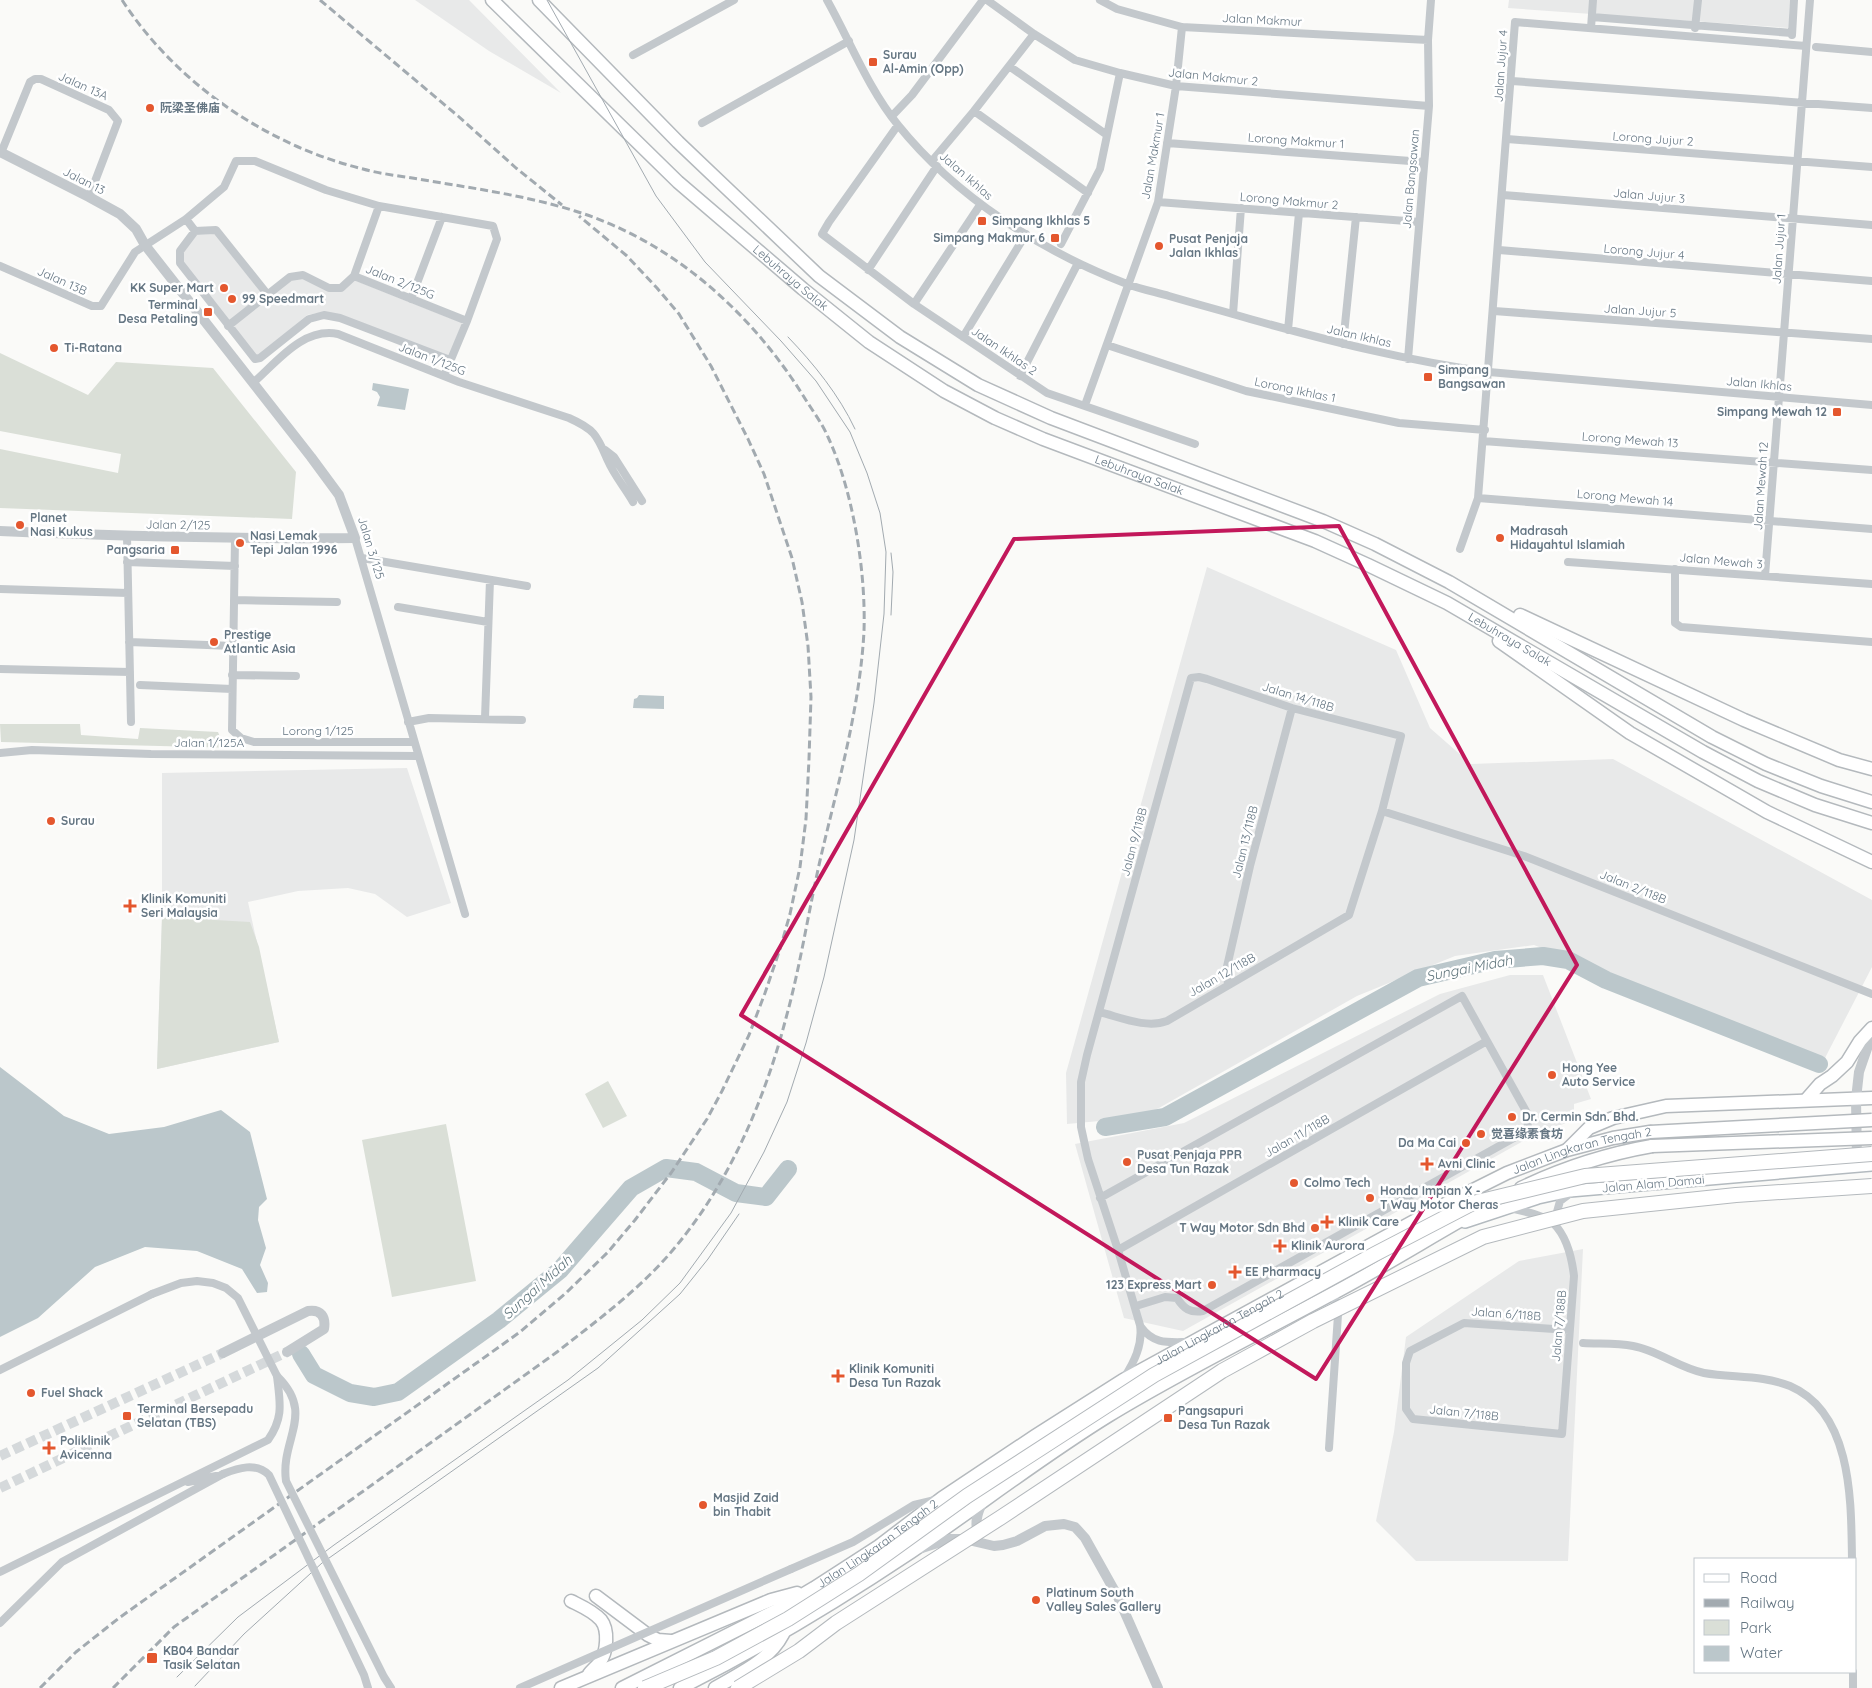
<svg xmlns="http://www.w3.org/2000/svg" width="1872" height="1688" font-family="Quicksand,'Noto Sans SC',sans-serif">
<rect width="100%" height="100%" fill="#fafaf8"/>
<!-- built -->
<path fill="#e8e9e9" d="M415 0H469L561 93 489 51Z
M1509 0H1790L1789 28 1508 8Z
M214 234 266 298 291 279 303 278 329 291H342L354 280 462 323 449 356 324 312 307 315 257 357 181 262V252L195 235Z
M1207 567 1396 650 1430 728 1471 764 1613 759 1872 900V967L1825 1058 1534 945 1455 956 1357 996 1143 1117 1067 1124 1066 1073Z
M407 768 451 903 407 917 375 894 348 888 298 891 248 902 279 1042 157 1069 162 917V773Z
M1510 975H1543L1591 1099 1574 1104V1120L1534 1135 1183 1331 1124 1318 1075 1144 1184 1123 1440 994Z
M1583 1249 1568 1561H1416L1376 1521 1394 1432 1406 1337 1519 1261Z"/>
<!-- green -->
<path fill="#dadfd7" d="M0 353 88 395 116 362 213 368 296 472 292 519 0 508V449L118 473 121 454 0 431Z
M0 724H80L81 735 138 739 140 728 218 732 220 737 239 748 1 742Z
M162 917 250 922 259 947 279 1042 157 1069Z
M608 1081 627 1116 603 1128 585 1094Z
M446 1124 476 1281 392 1297 362 1140Z"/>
<!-- water -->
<path fill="#bbc7cb" d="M373 383 409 389 405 410 377 406 380 397 377 392 372 390Z
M639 695 664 696V709L633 708 634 699 637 698Z
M0 1067 64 1116 109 1134 164 1127 221 1110 250 1132 267 1199 259 1207 258 1220 266 1248 260 1265 268 1283 267 1292 257 1293 242 1269 197 1251 145 1247 95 1267 38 1318 0 1337Z"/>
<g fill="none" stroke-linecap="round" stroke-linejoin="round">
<!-- river -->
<path stroke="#bbc7cb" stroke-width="18" d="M1105 1127 1165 1117 1418 978 1495 960 1543 956 1568 960 1606 980 1819 1064
M301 1354 314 1375 350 1393 374 1397 398 1392 499 1320 560 1270 631 1188 666 1168 696 1172 736 1193 766 1197 788 1169"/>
<!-- tertiary-tunnel -->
<path stroke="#d5d9db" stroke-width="10" stroke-dasharray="10 5" stroke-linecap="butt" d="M0 1456 223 1353
M0 1488 287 1352"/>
<defs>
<path id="secondary" d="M1465 1222 1538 1198 1570 1191 1872 1165"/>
<g id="trunk">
<path id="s1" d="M492 0 678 182 803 289 869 342 944 391 995 418 1043 439 1315 541 1368 565 1447 603 1703 752 1758 781 1815 805 1872 823"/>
<path d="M539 0 678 142 819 276 900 337 978 385 1051 418 1323 521 1375 544 1449 582 1712 737 1766 764 1821 786 1872 802"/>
<path d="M1520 615 1744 720 1839 760 1872 769"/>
<path d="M1499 641 1630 733 1767 812 1872 862"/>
<path d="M1806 1100 1820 1084 1832 1076 1847 1062 1860 1041 1872 1028"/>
<path d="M1568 1149 1589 1128 1613 1118 1666 1106 1872 1098"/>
<path d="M1521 1188C1563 1168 1606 1154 1652 1146"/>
<path d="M596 1596 648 1635 658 1640 671 1641"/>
<path d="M571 1601C581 1606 593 1611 601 1620 609 1630 607 1652 600 1662 597 1666 592 1670 589 1674"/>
<path d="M561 1688 771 1600 797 1593"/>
<path id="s2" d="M622 1688 777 1610 814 1588 879 1546 942 1498 1035 1436 1123 1380 1449 1202 1507 1173 1567 1150 1613 1138 1650 1132"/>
<path d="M680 1688C760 1648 836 1602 911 1552 977 1507 1040 1458 1108 1416 1180 1372 1256 1335 1330 1295 1387 1265 1440 1231 1497 1200"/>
<path d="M715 1688C740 1673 769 1661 783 1634"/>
</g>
</defs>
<!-- secondary casing -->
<use href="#secondary" stroke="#b3babf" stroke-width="14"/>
<!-- trunk casing -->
<use href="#trunk" stroke="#b4b9bd" stroke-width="15"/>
<!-- minor -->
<path stroke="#c3c8cc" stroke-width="8" d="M827 0C850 41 868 88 898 125 956 197 1041 251 1127 284 1140 289 1155 292 1169 296 1196 304 1223 311 1250 319 1329 341 1408 361 1489 372L1872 405
M987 0 1034 34 1075 60 1120 73 1176 86 1429 106
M1100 0 1117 9 1182 27 1428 40
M1592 17 1792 33
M1591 28 1593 0
M1695 28 1698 0
M1792 35 1794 0
M1816 47 1872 52
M633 55 734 0
M1009 66 1107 135
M1512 81 1872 108
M974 111 1088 193
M892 116 912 95 983 0
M702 123 849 41
M898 125 829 222 822 234 914 304 1047 393 1195 444
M1507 139 1872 167
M1167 143 1424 162
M1 153 30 82 35 79H41L109 110 118 121 89 197
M932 161 974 111 1034 34
M1503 195 1872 225
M1158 202 1419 222
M186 219 195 231 216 230 268 295
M195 231 180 251V263L255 359 260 358 309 319 324 315 340 318 450 360
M1061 244 1100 169 1120 73
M1499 250 1872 281
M0 266 92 306H101L135 252 186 219 224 187 236 161H255L326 190 379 206 493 226 497 239 467 321 444 376
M868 270 937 166
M354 276 379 206
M411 299 442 217
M914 304 980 205
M1494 311 1872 339
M1233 314 1241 208
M228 326 290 277 303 275 329 288H341L354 276 467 321
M1288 330 1299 213
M963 337 1026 234
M1343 344 1356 217
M1107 345 1246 391 1399 423 1485 430
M1408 359 1429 106 1428 40 1431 0
M1020 376 1078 263
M253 383C277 362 303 327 338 334L459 382 569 418C596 430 597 436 608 461 614 475 625 488 633 502
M1085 405 1158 202 1176 86 1182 27
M1483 441 1872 470
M605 450 614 457 642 501
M1478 498 1872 529
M127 537 131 722
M355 538 465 914
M235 539 232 730 241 738 254 742H414
M1460 549 1478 498 1515 22 1806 46
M362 558 527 586
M127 562 235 566
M1568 562 1872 584
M1675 569V623L1681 627 1872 642
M1765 576 1810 0
M0 589 128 593
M234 600 337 602
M398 607 488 622
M129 642 233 646
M0 669 130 672
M232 675 296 676
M140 685 232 689
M485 718 490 580
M408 722 429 718 522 720
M0 753 32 750 151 754 418 756
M1382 811 1524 856 1872 994
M1228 984 1226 971 1250 866 1292 708
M1099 1012C1120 1017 1146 1029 1167 1021L1349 915 1382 811 1401 736 1292 708 1207 679 1199 677 1191 678 1087 1055 1081 1082V1127L1088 1159 1118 1250 1140 1325C1143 1345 1134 1362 1124 1378
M1100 1198 1462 996 1527 1113 1528 1130 1203 1311C1190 1313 1184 1309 1177 1298L1165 1297 1136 1306
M1510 1208C1522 1211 1545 1215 1554 1224 1567 1237 1572 1259 1574 1276L1562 1434 1413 1419 1406 1409V1363L1410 1351 1464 1323 1569 1330
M1555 1219 1560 1201 1572 1192
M1118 1250 1487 1041
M1141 1327C1154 1345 1169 1342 1189 1342
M1583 1343C1599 1344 1617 1343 1633 1346 1657 1350 1679 1368 1704 1373 1732 1378 1763 1375 1790 1386 1853 1413 1851 1503 1852 1559
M0 1370 152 1294
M1329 1448 1338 1315 1334 1293
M188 1482 216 1476
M791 1569 853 1542 914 1505 935 1500
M0 1572 268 1440C284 1417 280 1403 277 1376
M0 1623 62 1562 223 1474
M1853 1672V1688"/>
<!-- tertiary -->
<path stroke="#c3c8cc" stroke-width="10" d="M0 152 89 197 120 214 136 229 145 245 311 457 339 495 355 538C236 539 118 536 0 531
M1857 1160 1856 1099 1859 1072 1872 1034
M223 1353 308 1311C321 1309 326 1317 324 1329L287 1352
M978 1539C975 1522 976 1516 983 1501
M922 1548 950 1539H964L994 1546 1003 1545 1017 1541 1045 1526 1064 1524 1075 1527 1085 1538 1118 1597 1158 1688"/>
<!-- secondary -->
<use href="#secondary" stroke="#fff" stroke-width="11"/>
<!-- trunk -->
<use href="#trunk" stroke="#fff" stroke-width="12"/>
<!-- tram -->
<path stroke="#a2aab0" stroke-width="1" d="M788 337C814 364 839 395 855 429
M891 615 893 572 891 553
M177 1677 238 1617 334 1545 568 1380 642 1320 680 1283 731 1213 764 1152 787 1102 806 1043 824 977 854 840 874 703 884 614 886 552 880 513 867 473 850 432 816 381 781 341 705 262 656 196 547 0
M195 1686 244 1634 322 1563 598 1368 680 1294 708 1259 739 1214"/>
<!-- rail -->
<path stroke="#a2aab0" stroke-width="3" stroke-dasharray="8 4" stroke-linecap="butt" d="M320 0 458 116 516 168 562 205
M40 1688 76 1652 119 1618 520 1332 566 1293 608 1252 635 1220 671 1173 707 1119 722 1091 749 1035 765 993 780 949 790 914 800 867 806 819 809 759 811 697 808 646 802 602 792 558 764 474 748 439 711 366 679 314 657 288 627 256 579 216
M113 1688 174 1627 557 1352C599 1319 643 1287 677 1245 730 1181 765 1099 786 1018 801 964 809 907 822 852 839 780 860 706 864 631 866 571 853 491 828 437 822 423 812 410 804 397 751 312 672 241 575 211 524 195 471 188 418 179 400 176 381 174 363 169 266 145 176 83 122 0"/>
<defs>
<path id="trunk-bridge" d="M1650 1132 1872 1120
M1652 1146 1872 1138"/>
<path id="motorway-bridge" d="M645 1688 716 1658 788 1619 859 1574 967 1496 1154 1375 1375 1254 1473 1203 1585 1176 1872 1154
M738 1688 799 1651 836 1623 1000 1518 1222 1371 1313 1321 1483 1237 1583 1211 1736 1195 1872 1186"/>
</defs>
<!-- trunk-bridge casing -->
<use href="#trunk-bridge" stroke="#b4b9bd" stroke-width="15" stroke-linecap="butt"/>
<!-- motorway-bridge casing -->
<use href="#motorway-bridge" stroke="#b4b9bd" stroke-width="16" stroke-linecap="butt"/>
<!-- minor-bridge -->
<path stroke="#c3c8cc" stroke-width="8" d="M152 1294 181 1283 197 1281 213 1283 226 1288 238 1298 277 1376C316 1414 280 1439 286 1481L384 1677 391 1688
M223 1474C238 1468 256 1462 269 1475L364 1675 368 1688
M520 1688 791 1569"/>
<!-- trunk-bridge -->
<use href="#trunk-bridge" stroke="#fff" stroke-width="12"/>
<!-- motorway-bridge -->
<use href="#motorway-bridge" stroke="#fff" stroke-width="14"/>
</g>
<!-- marked area -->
<path fill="none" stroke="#c2185b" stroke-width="4" stroke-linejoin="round" d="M1339 526 1577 965 1316 1379 741 1015 1014 539Z"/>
<!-- markers -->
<g fill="#e4572e" stroke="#fff" stroke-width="2">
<rect x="868" y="57" width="10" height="10" rx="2.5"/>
<circle cx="150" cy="108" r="5"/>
<rect x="977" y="216" width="10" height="10" rx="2.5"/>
<rect x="1050" y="233" width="10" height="10" rx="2.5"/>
<circle cx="1159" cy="246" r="5"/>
<circle cx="224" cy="288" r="5"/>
<circle cx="232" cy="299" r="5"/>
<rect x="203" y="307" width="10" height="10" rx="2.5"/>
<circle cx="54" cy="348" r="5"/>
<rect x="1423" y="372" width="10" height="10" rx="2.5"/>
<rect x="1832" y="407" width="10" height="10" rx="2.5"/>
<circle cx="20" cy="525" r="5"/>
<circle cx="1500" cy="538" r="5"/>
<circle cx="240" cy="543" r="5"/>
<rect x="170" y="545" width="10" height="10" rx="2.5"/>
<circle cx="214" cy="642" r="5"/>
<circle cx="51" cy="821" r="5"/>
<path d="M127.5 898.5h5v5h5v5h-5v5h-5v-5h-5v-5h5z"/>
<circle cx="1552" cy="1075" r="5"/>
<circle cx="1512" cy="1117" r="5"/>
<circle cx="1481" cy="1134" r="5"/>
<circle cx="1466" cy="1143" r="5"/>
<circle cx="1127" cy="1162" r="5"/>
<path d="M1424.5 1156.5h5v5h5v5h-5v5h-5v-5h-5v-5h5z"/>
<circle cx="1294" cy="1183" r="5"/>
<circle cx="1370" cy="1198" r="5"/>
<path d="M1324.5 1214.5h5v5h5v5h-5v5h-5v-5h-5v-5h5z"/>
<circle cx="1315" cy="1228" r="5"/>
<path d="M1277.5 1238.5h5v5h5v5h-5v5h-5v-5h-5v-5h5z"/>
<path d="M1232.5 1264.5h5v5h5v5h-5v5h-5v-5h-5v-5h5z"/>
<circle cx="1212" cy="1285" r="5"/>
<path d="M835.5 1368.5h5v5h5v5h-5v5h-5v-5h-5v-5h5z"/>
<circle cx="31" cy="1393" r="5"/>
<rect x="122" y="1411" width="10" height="10" rx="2.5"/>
<rect x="1163" y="1413" width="10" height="10" rx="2.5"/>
<path d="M46.5 1440.5h5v5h5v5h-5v5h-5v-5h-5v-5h5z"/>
<circle cx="703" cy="1505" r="5"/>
<circle cx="1036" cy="1600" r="5"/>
<rect x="146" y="1652" width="12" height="12" rx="2.5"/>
</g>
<g text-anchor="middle" stroke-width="5" stroke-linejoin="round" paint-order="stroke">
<!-- street labels -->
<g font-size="12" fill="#657683" stroke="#fff">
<text transform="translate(1262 20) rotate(3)" y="4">Jalan Makmur</text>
<text transform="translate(1501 66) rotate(-86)" y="4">Jalan Jujur 4</text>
<text transform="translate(1213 77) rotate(6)" y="4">Jalan Makmur 2</text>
<text transform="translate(83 86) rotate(24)" y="4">Jalan 13A</text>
<text transform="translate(1653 139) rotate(4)" y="4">Lorong Jujur 2</text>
<text transform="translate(1296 141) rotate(4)" y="4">Lorong Makmur 1</text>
<text transform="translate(1153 156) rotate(-80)" y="4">Jalan Makmur 1</text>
<text transform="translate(966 176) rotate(41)" y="4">Jalan Ikhlas</text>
<text transform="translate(1411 179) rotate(-85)" y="4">Jalan Bangsawan</text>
<text transform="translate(84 181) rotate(27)" y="4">Jalan 13</text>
<text transform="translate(1649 196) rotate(5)" y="4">Jalan Jujur 3</text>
<text transform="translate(1289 201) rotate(5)" y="4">Lorong Makmur 2</text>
<text transform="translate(1779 249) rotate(-86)" y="4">Jalan Jujur 1</text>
<text transform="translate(1644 252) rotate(5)" y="4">Lorong Jujur 4</text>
<text dy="4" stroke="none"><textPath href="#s1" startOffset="408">Lebuhraya Salak</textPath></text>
<text transform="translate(62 281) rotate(24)" y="4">Jalan 13B</text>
<text transform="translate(400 282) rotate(22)" y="4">Jalan 2/125G</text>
<text transform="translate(1640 311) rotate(4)" y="4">Jalan Jujur 5</text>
<text transform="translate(1359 336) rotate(13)" y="4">Jalan Ikhlas</text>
<text transform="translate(1004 351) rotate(34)" y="4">Jalan Ikhlas 2</text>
<text transform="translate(432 359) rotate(21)" y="4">Jalan 1/125G</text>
<text transform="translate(1759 384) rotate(5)" y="4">Jalan Ikhlas</text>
<text transform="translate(1295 390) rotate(12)" y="4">Lorong Ikhlas 1</text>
<text transform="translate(1630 440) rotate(4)" y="4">Lorong Mewah 13</text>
<text dy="4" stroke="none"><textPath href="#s1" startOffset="812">Lebuhraya Salak</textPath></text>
<text transform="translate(1761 486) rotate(-86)" y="4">Jalan Mewah 12</text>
<text transform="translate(1625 498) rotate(5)" y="4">Lorong Mewah 14</text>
<text transform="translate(178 525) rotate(1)" y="4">Jalan 2/125</text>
<text transform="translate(371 548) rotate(73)" y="4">Jalan 3/125</text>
<text transform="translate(1721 561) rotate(5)" y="4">Jalan Mewah 3</text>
<text dy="4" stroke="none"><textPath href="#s1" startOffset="1218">Lebuhraya Salak</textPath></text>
<text transform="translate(1298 697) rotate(17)" y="4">Jalan 14/118B</text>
<text x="318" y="735">Lorong 1/125</text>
<text x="209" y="747">Jalan 1/125A</text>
<text transform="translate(1134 842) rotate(-75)" y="4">Jalan 9/118B</text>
<text transform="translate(1245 842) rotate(-76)" y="4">Jalan 13/118B</text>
<text transform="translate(1633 887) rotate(22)" y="4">Jalan 2/118B</text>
<text transform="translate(1222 975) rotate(-30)" y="4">Jalan 12/118B</text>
<text transform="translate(1297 1136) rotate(-30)" y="4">Jalan 11/118B</text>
<text dy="4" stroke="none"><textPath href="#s2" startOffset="1104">Jalan Lingkaran Tengah 2</textPath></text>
<text transform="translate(1653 1184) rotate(-5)" y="4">Jalan Alam Damai</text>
<text transform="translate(1506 1314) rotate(4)" y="4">Jalan 6/118B</text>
<text transform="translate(1559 1326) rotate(-85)" y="4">Jalan 7/188B</text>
<text dy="4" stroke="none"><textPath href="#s2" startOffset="699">Jalan Lingkaran Tengah 2</textPath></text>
<text transform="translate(1464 1413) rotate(6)" y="4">Jalan 7/118B</text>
<text dy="4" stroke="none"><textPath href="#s2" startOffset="294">Jalan Lingkaran Tengah 2</textPath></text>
</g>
<!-- poi labels -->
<g font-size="12" font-weight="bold" fill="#657683" stroke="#fff" text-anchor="start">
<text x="883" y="59">Surau<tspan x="883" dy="14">Al-Amin (Opp)</tspan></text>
<text x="160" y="112">阮梁圣佛庙</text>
<text x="992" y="225">Simpang Ikhlas 5</text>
<text x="1045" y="242" text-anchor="end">Simpang Makmur 6</text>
<text x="1169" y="243">Pusat Penjaja<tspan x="1169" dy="14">Jalan Ikhlas</tspan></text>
<text x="214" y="292" text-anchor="end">KK Super Mart</text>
<text x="242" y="303">99 Speedmart</text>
<text x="198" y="309" text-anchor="end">Terminal<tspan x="198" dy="14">Desa Petaling</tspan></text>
<text x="64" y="352">Ti-Ratana</text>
<text x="1438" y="374">Simpang<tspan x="1438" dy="14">Bangsawan</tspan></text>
<text x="1827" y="416" text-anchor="end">Simpang Mewah 12</text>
<text x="30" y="522">Planet<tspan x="30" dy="14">Nasi Kukus</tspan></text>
<text x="1510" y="535">Madrasah<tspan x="1510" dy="14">Hidayahtul Islamiah</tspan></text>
<text x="250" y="540">Nasi Lemak<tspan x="250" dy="14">Tepi Jalan 1996</tspan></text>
<text x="165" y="554" text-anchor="end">Pangsaria</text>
<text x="224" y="639">Prestige<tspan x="224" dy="14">Atlantic Asia</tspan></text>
<text x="61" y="825">Surau</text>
<text x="141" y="903">Klinik Komuniti<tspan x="141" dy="14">Seri Malaysia</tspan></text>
<text x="1562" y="1072">Hong Yee<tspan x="1562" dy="14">Auto Service</tspan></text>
<text x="1522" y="1121">Dr. Cermin Sdn. Bhd.</text>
<text x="1491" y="1138">觉喜缘素食坊</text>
<text x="1456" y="1147" text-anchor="end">Da Ma Cai</text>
<text x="1137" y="1159">Pusat Penjaja PPR<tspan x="1137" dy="14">Desa Tun Razak</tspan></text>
<text x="1438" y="1168">Avni Clinic</text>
<text x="1304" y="1187">Colmo Tech</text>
<text x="1380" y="1195">Honda Impian X -<tspan x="1380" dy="14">T Way Motor Cheras</tspan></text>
<text x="1338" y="1226">Klinik Care</text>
<text x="1305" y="1232" text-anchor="end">T Way Motor Sdn Bhd</text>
<text x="1291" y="1250">Klinik Aurora</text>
<text x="1245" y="1276">EE Pharmacy</text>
<text x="1202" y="1289" text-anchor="end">123 Express Mart</text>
<text x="849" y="1373">Klinik Komuniti<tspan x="849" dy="14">Desa Tun Razak</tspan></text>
<text x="41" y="1397">Fuel Shack</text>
<text x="137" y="1413">Terminal Bersepadu<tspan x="137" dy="14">Selatan (TBS)</tspan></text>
<text x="1178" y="1415">Pangsapuri<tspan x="1178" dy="14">Desa Tun Razak</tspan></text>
<text x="60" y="1445">Poliklinik<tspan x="60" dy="14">Avicenna</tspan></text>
<text x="713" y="1502">Masjid Zaid<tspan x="713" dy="14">bin Thabit</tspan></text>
<text x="1046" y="1597">Platinum South<tspan x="1046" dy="14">Valley Sales Gallery</tspan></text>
<text x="163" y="1655">KB04 Bandar<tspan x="163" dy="14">Tasik Selatan</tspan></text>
</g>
<!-- water labels -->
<g font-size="14" font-style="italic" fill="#60757c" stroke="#fff">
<text transform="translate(1469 968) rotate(-11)" y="5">Sungai Midah</text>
<text transform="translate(537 1287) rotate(-42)" y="5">Sungai Midah</text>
</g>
</g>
<!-- legend -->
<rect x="1694" y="1558" width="162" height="115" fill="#ffffff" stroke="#c1c8cd"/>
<rect x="1704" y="1574" width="25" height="8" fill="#ffffff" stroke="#c1c8cd"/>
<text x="1740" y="1583" font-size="15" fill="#657683">Road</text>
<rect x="1704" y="1599" width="25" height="8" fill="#a2aab0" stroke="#c1c8cd"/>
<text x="1740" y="1608" font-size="15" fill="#657683">Railway</text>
<rect x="1704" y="1620" width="25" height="15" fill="#dadfd7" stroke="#c1c8cd"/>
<text x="1740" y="1633" font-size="15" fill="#657683">Park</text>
<rect x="1704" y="1646" width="25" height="15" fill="#bbc7cb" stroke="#c1c8cd"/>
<text x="1740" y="1658" font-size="15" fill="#657683">Water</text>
</svg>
